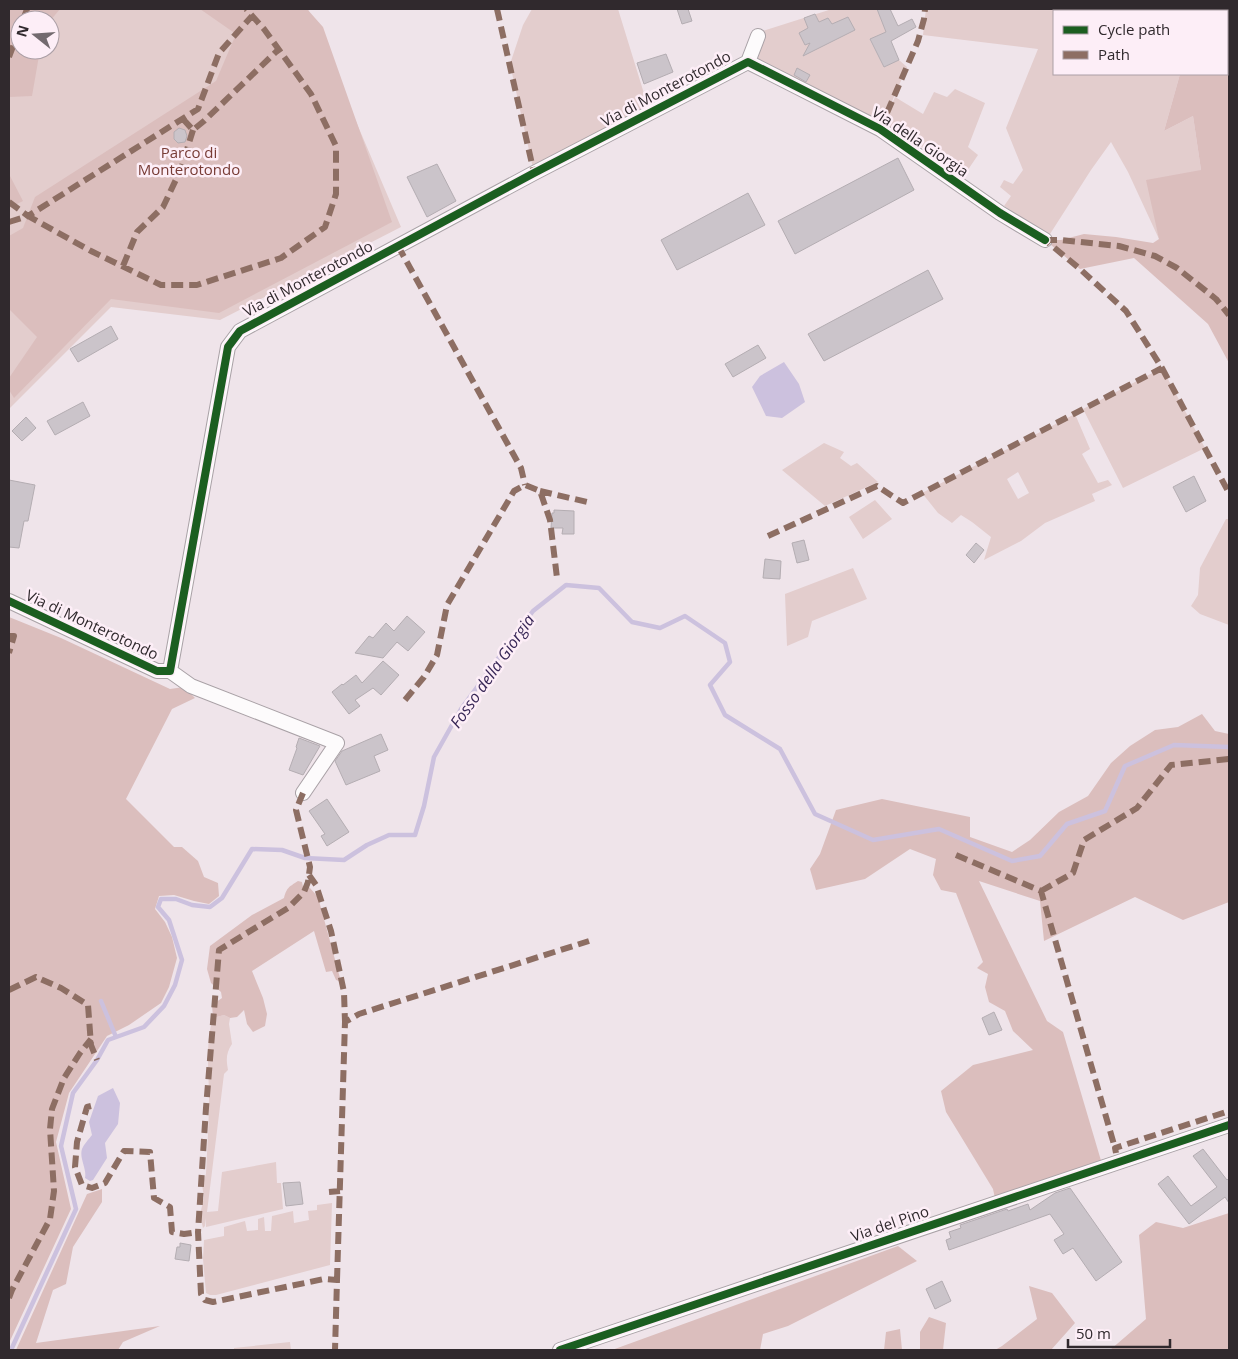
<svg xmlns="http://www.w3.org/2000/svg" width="1238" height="1359" font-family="'Open Sans',sans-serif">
<rect width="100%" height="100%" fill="#efe4ea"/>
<!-- green -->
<path fill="#e3cdcd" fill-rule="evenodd" d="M9 9H308L401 227 220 320 111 307 9 409ZM20 20H50V50H20Z
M532 9H618L650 113 534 173 510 64 523 25Z
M832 9H877L886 32 870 40 884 67 899 60 907 67 880 129 748 62 760 32Z
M926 9H1206L1207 11H1054V74H1180L1164 131 1193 116 1201 170 1159 239 1128 172 1111 142 1091 170 1050 234 1041 231 1004 206 1011 196 1000 187 1004 180 1013 184 1023 170 1006 128 1038 49 923 35Z
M955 89 985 103 968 147 978 155 963 177 926 150 884 123 895 97 923 114 934 92 947 97Z
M1162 368 1205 448 1123 488 1083 409Z
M1075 414 1090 449 1082 454 1098 483 1108 480 1112 485 1092 494 1095 501 1045 523 1021 541 984 560 991 537 972 522 961 515 952 523 938 513 922 493ZM1018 472 1029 493 1018 499 1007 479Z
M824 443 844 452 840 458 851 466 857 463 878 482 825 506 782 470Z
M875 500 892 519 863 539 849 517Z
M1226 519H1229V625L1200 614 1191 606 1198 595 1200 568Z
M853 568 867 599 812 621 808 637 787 646 785 594Z
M224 1015 230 1018 229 1024 232 1044C226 1053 226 1059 228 1070L224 1074 207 1212 218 1211 222 1172 276 1162 277 1183H281L283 1209 206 1227V1218L205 1226 203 1228 200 1215 204 1197 202 1185 206 1174C207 1149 209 1124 209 1099 209 1072 205 1044 213 1018Z
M332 1203 330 1265 216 1295H210L206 1293 203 1259 204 1240 224 1236V1227L245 1221 247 1231 258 1230V1219L264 1217 265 1231H271L272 1216 293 1211 294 1223 309 1220 308 1211 317 1210V1205Z
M290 1342 291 1350H234V1348Z"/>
<!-- forest -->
<path fill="#dbbebd" d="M9 9H60L50 21 20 20V50H40L32 96 9 97Z
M200 9H307L323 27 392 222 219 313 111 299 14 398 9 390V378L37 337 9 309V236L23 228 35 197 216 81 236 34Z
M1206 9H1229V363L1208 324 1134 258 1080 269 1045 240H1061L1084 234 1116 237 1153 243 1159 239 1146 180 1201 170 1193 116 1164 131 1180 74H1227V11H1207Z
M9 144 10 176 23 201 9 208Z
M9 617 61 638 170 689 184 687 195 698 172 709 126 799 174 847H182L198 861 204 877 218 883 219 896 209 904 194 901 174 895 159 896 155 909 165 922 172 937 177 958 169 987 161 1003 129 1025 107 1036 69 1093 56 1142 71 1209 9 1343Z
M1202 714 1215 731 1229 734V902L1183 920 1135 897 1044 941 1040 901 979 881 1047 1021 1063 1032 1102 1164 996 1203 993 1189 946 1112 941 1091 973 1065 1033 1050 1013 1031 1005 1011 989 1002 985 987 988 974 977 968 983 962 956 893 941 890 933 875 936 859 910 849 865 879 816 890 810 869 820 854 836 810 882 799 970 817V837L1012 852 1030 840 1059 812 1088 796 1111 763 1130 746 1155 730 1178 727Z
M298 881 302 882 303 887H309L318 897 340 978 339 981 336 980 332 971 326 972 314 931 252 971 263 998 267 1014 265 1026 253 1032 247 1024 244 1010 237 1017 230 1018 224 1015 213 1018 212 1005 222 998 221 992 211 983 207 969 210 946 252 915 284 898C287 887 289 887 298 881Z
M102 1189V1202L73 1247 66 1284 53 1290 36 1343 160 1326 123 1342 118 1350H16L87 1194Z
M1229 1213V1350H1110L1146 1319 1139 1235 1156 1222 1183 1228Z
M898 1246 917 1261 788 1326 763 1334 760 1350H612Z
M1029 1286 1052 1293 1075 1323 1051 1350H995L1002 1346 1037 1319Z
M929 1317 946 1323 943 1350H920V1332Z
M900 1329 902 1350H884L886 1332Z"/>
<!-- water -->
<path fill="#ccc1de" d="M784 362 799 384 805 402 782 418 766 416 752 387 760 376Z
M113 1088 120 1103 118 1124 105 1143 107 1158 93 1180 90 1181 85 1178C87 1169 79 1158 82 1149 84 1144 89 1139 92 1135L89 1122 98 1096Z"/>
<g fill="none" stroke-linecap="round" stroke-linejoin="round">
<!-- stream -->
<path stroke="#ccc1de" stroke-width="4.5" d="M101 1001 116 1037
M11 1350 76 1209 61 1146 73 1093 97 1060 108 1040 144 1027 164 1006 175 985 182 960 169 920 158 907 161 899H176L192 905 210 907 222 898 252 849 282 850 305 858 344 860 367 845 389 835H415L424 806 434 757 461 709 533 611 566 585 599 588 632 622 660 628 685 616 725 643 730 662 710 685 725 715 780 749 815 814 873 840 939 829 1012 861 1040 856 1067 824 1105 811 1125 766 1174 745 1229 747"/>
</g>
<!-- building -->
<path fill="#cbc4ca" stroke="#b4adb2" d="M677 9H688L692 21 682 24Z
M877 9H890L898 26 912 19 916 27 891 41 899 60 884 67 870 39 886 32Z
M815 14 819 22 828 18 832 24 848 17 855 30 803 56 810 43 805 45 799 33 808 28 804 18Z
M666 54 673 72 644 84 637 63Z
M797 68 810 75 806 82 794 75Z
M179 128 185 130 187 136 185 142 178 143 174 139V132Z
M898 158 914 190 795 254 778 221Z
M437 164 456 201 427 217 407 177Z
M748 193 765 225 677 270 661 240Z
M928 270 943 299 824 361 808 334Z
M111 326 118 339 78 362 70 349Z
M758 345 766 358 733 377 725 364Z
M83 402 90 416 55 435 47 421Z
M26 417 36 428 22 441 12 431Z
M1194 476 1206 501 1186 512 1173 487Z
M9 480 35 485 28 521H24L19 548 9 547Z
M554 510 574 511V534H562L563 528H551L552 513H554Z
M804 540 809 560 797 563 792 543Z
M976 543 984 550 974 563 966 555Z
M765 559 781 561 780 579 763 578Z
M407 616 425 632 408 651 397 642 383 658 355 653 369 636 373 638 386 623 394 631Z
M383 661 399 675 381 695 373 688 355 700 360 706 349 714 332 692 342 684 343 685 356 675 362 683Z
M381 734 388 750 374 756 380 771 346 785 335 761 342 751Z
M299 738 320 746 303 775 289 770 297 748 296 747Z
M327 799 349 832 327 846 321 836 325 834 309 811Z
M994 1012 1002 1030 989 1035 982 1018Z
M1203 1149 1227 1180 1229 1178V1203L1225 1197 1189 1224 1158 1184 1168 1176 1191 1206 1217 1187 1193 1156Z
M300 1182 303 1204 286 1206 283 1183Z
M1070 1188 1122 1262 1096 1281 1073 1248 1063 1254 1054 1240 1064 1234 1050 1214 949 1250 946 1240 951 1238 949 1232 961 1228 960 1225 1007 1209 1008 1211 1028 1204 1030 1210 1055 1193Z
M180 1243 191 1245 189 1261 175 1259 177 1247H180Z
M942 1281 951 1301 935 1309 926 1289Z"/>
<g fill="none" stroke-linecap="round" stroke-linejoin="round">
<defs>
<path id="minor" d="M748 62 880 129 1000 213 1045 240
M748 62 758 36
M9 601 157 671H170L228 347 240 331 534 173 748 62
M170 671 191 686 337 743 303 793
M560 1350 1229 1125"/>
</defs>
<!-- minor casing -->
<use href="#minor" stroke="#a9a1a6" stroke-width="16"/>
<!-- minor -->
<use href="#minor" stroke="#fdfbfc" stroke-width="14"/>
<!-- quiet -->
<path stroke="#8d6e63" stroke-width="6" stroke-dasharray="12 6" stroke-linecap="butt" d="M497 9 534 173
M23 20 27 9
M9 57 20 28
M183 119 193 130 204 121 279 49
M880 129 918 41 924 19 925 9
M9 202 28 216 198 109 219 53 252 16
M9 222 28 216 91 251 161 285H197L281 258 325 227 336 194V146L311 94 264 29 246 9
M1045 240H1061L1119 246 1155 256 1177 268 1216 299 1229 315
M398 246 521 468 525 485
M123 266 137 232 163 207 181 169 193 130
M1162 368 1229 493
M540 491 587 502
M768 536 877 486 903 503 1162 368 1126 311 1080 269 1045 240
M9 636H14L9 653
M405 700 424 677 437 655 447 605 514 491 525 485 540 491 550 520 557 578
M303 793 296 810 310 867 308 882 304 892 288 908 219 950 206 1108 198 1232 201 1294 205 1300 213 1302 324 1279 337 1280 335 1350
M956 855 1041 891 1115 1148
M309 875 316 885 331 931 344 992 345 1022
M1041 891 1073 873 1084 840 1137 808 1171 765 1229 759
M9 990 36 977 61 988 88 1005 91 1045 97 1060
M91 1106 87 1107 77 1142 75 1167 82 1185 92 1188 105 1183 124 1151 150 1152 154 1198 170 1207 172 1232 184 1234 198 1232
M1116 1153 1115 1148 1229 1111
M329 1192 340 1191
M337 1280 345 1022 359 1014 589 941
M9 1298 12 1290 50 1219 54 1191 50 1129 52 1109 64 1078 80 1053 91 1039"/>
<defs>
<path id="cycleway" d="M9 601 157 671H170L228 347 240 331 534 173 748 62 880 129 1000 213 1045 240
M560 1350 1229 1125"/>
</defs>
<!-- cycleway casing -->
<use href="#cycleway" stroke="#fdeef7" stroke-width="11"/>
<!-- cycleway -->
<use href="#cycleway" stroke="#1b5e20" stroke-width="8"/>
</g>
<g text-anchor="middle" stroke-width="5" stroke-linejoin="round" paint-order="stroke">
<!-- street labels -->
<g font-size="15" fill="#30292d" stroke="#fdeef7">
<text transform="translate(666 89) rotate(-28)" y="5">Via di Monterotondo</text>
<text transform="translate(920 142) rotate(34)" y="5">Via della Giorgia</text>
<text transform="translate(308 279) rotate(-28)" y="5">Via di Monterotondo</text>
<text transform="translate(92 625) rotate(25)" y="5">Via di Monterotondo</text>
<text transform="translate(890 1224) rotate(-19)" y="5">Via del Pino</text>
</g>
<!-- park labels -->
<g font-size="15" fill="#783c36" stroke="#fdeef7">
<text x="189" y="158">Parco di<tspan x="189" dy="17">Monterotondo</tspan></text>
</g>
<!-- water labels -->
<g font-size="16" font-style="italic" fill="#372656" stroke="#fdeef7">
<text transform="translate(492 671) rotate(-55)" y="6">Fosso della Giorgia</text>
</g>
</g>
<!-- border -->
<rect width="1238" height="1359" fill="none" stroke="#30292d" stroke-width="20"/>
<!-- legend -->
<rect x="1053" y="10" width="175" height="65" fill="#fdeef7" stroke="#ab9fa6"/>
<rect x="1063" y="26" width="25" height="8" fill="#1b5e20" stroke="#ab9fa6"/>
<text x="1098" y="35" font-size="15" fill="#30292d">Cycle path</text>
<rect x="1063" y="51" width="25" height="8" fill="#8d6e63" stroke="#ab9fa6"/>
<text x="1098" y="60" font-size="15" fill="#30292d">Path</text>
<!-- north arrow -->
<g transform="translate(35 35) rotate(287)"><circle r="24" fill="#fdeef7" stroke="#ab9fa6"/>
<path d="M0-4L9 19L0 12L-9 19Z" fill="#736a6f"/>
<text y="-8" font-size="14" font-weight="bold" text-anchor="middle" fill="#30292d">N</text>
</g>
<!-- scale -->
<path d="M1068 1339v8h102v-8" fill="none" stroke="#30292d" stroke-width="2.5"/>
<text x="1076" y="1339" font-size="15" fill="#30292d" stroke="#fdeef7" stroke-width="4" paint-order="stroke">50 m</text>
</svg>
